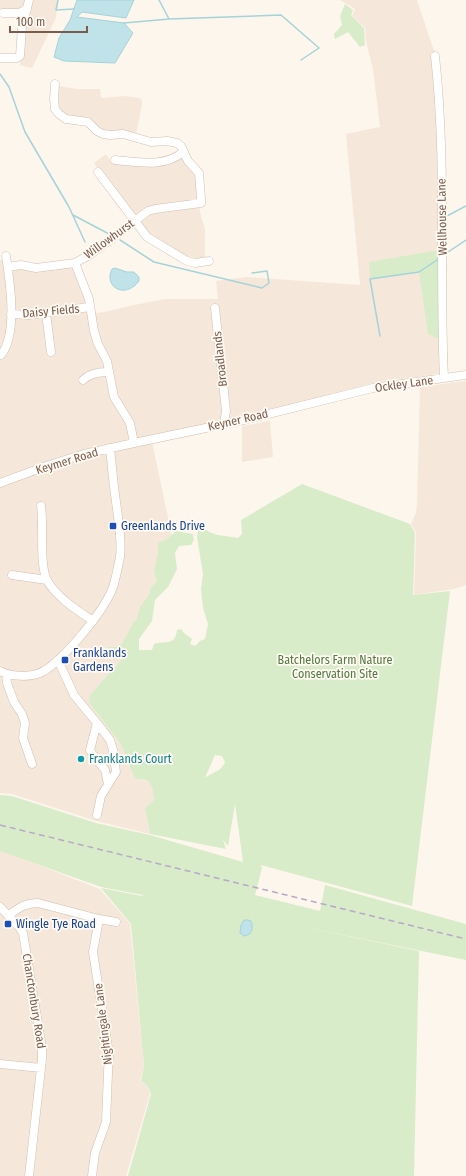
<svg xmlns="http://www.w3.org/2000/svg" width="466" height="1176" font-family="'Fira Sans Condensed',sans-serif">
<rect width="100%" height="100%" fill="#fdf6ec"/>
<!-- residential -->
<path fill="#f5e8da" d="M0 0H58L56 18 32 68 20 65 26 7 17 12 0 10Z
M340 0H417L434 51 439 123 440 374 378 382 327 395 306 402 151 437 174 546 128 652 89 703 120 743 135 779 147 780 152 787 154 800 145 808 150 834 96 821 12 794 0 793V260H3L5 272 22 269 39 270 72 267 85 301 88 314 104 312 134 305 165 299H218L216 281 246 277 360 285 346 134 380 127 373 70 366 41 365 28 352 15 355 9Z
M58 86 77 89H100L101 98 126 96 139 98 142 100V104L137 131 134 133H106L67 116 59 110Z
M106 154 111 162 158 166H164L179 158 183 159 192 170 197 183 200 212 205 229V258L201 259H189L147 236 94 163Z
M466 381V585L454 589 414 595 416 533 411 524 416 513 417 504 420 387Z
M270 421 273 457 242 462V426Z
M0 850 100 889 130 924 144 1066 140 1081 147 1085 150 1094 126 1176H0Z"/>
<!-- green -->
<path fill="#d8ecc9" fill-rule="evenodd" d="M345 4 353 10 351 15 364 28 365 45 360 47 348 32 335 39 334 34 342 25 340 16Z
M439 250V339L428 334 419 272 370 279 369 262Z
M302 484 410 524 415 533 413 595 450 591 412 906 261 865 262 868 255 895 320 911 325 885 466 924V960L275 921 419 951 414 1176H128L151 1094 147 1085 141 1081 144 1066 131 924 101 888 142 896 143 895 101 887 0 851V795L12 796 96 823 150 835 243 862 235 804 228 846 223 840 226 849 150 834 145 808 154 800 152 787 147 780 135 779 120 743 89 703 90 695 123 658 112 655 106 653 108 647H117L122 644 133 623 137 619 140 607 149 595 151 587 157 582 154 571 158 553V543L167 539 176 531 193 534 194 540 191 545 179 546 175 553 177 569 168 587 155 600 152 621 139 639V650H152L154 644C165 640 175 647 177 630L181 629 184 633 192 639 190 644 195 646 200 641 205 639 208 624 203 608 201 589 203 574 197 537 198 530 205 529C212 536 228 536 238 538L242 534 241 520ZM215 755 222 756 225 762C221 772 212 772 205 778Z"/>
<!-- water -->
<path fill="#bfe3e8" stroke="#a5d3da" d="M77 0H134L126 18 82 12 77 17 124 23 133 33 115 63 64 61 54 57 59 38 70 20Z
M115 268 127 272H134L139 277V281C126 299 103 288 112 269Z
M244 920H248L251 921C254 928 252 935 244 936L240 933 241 925Z"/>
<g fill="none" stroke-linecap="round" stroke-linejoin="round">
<!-- stream -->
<path stroke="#a5d3da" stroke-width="1.5" d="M58 0 56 10 74 9
M159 0 169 19
M124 23 169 19 281 15 319 48 301 60
M0 74 9 87 25 132 69 207 85 242
M73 215 111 235
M447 216 466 206
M120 240 154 262 262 288 269 283 267 271 252 273
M445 254 466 240
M380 336 370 279 419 272 440 258"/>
<defs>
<path id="minor" d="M3 13H19L27 9
M435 56C447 163 439 271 444 378
M0 58H17L20 56 22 27 29 0
M55 84 54 99 55 109 59 114 66 119 88 122 97 131 103 134 110 135 123 134 151 142 167 141 177 143 181 146 188 161 199 173 201 198V203L155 209 148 211 91 254 75 263 89 299 94 331 98 344 107 361 114 397 130 423 134 443
M115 160C138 162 164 168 183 152
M98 172 147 237 187 261 195 263 209 261
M8 267 21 265 36 268 75 263
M215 308 226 411 224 424
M46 313 51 352
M11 314 29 315 90 307
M1 355C18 334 10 282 6 256
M83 380C90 373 99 372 108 372
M0 483 49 465 84 454 134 443 244 420 373 388 466 375
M41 506C44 526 39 564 47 580 55 596 78 611 93 621
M12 575 47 580
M58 660 74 695 97 723 90 750 93 755 105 770 108 784
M0 671C12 677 32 678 44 671 65 658 105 610 113 587 116 578 118 567 120 557 122 541 119 525 117 509 114 489 112 469 110 448
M6 674 7 683 14 702 22 714 25 723 23 738 32 764
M97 723 110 740 113 750 116 772 101 796 97 815
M0 907 19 927 23 933 42 1048V1059L29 1176
M9 915C19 908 25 903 38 903L99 919 116 922
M0 1064 41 1068
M92 1176 95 1153 106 1122 108 1073 109 1054 93 952 99 919"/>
</defs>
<!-- minor casing -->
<use href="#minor" stroke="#d1beb0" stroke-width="9"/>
<!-- minor -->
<use href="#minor" stroke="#fff" stroke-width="8"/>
<!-- rail -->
<path stroke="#b9a8c9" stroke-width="1.5" stroke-dasharray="6 4" stroke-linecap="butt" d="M0 825 466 939"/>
</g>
<!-- markers -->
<g fill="#1a4fb4" stroke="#fffaf3" stroke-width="1.5">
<rect x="109" y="522" width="8" height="8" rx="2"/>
<rect x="61" y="656" width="8" height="8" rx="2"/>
<rect x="4" y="920" width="8" height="8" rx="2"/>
</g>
<circle fill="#0f9aa8" stroke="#fffaf3" stroke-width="1.5" cx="81" cy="759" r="4"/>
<g text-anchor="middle" stroke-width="3.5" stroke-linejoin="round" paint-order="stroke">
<!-- street labels -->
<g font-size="12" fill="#7a5c4d" stroke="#fffaf3">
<text transform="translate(442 217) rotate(-91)" y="4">Wellhouse Lane</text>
<text transform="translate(109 239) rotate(-36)" y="4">Willowhurst</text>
<text transform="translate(51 311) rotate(-5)" y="4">Daisy Fields</text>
<text transform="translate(220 359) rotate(-96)" y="4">Broadlands</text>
<text transform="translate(404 384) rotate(-8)" y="4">Ockley Lane</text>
<text transform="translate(238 420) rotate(-13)" y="4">Keyner Road</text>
<text transform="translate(67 461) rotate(-17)" y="4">Keymer Road</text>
<text transform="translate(34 1001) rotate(81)" y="4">Chanctonbury Road</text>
<text transform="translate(103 1024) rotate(-97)" y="4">Nightingale Lane</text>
</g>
<!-- transit labels -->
<g font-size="12" fill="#164399" stroke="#fffaf3" text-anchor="start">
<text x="121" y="530">Greenlands Drive</text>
<text x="73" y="657">Franklands<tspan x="73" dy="14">Gardens</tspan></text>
<text x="16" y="928">Wingle Tye Road</text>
</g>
<!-- park labels -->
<g font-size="12" fill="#537a41" stroke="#fffaf3">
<text x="335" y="664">Batchelors Farm Nature<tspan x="335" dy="14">Conservation Site</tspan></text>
</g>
<!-- culture labels -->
<g font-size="12" fill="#0d838f" stroke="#fffaf3" text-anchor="start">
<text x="89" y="763">Franklands Court</text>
</g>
</g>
<!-- scale -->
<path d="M10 26v6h77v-6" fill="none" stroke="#7a5c4d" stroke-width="2"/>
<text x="16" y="26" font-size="12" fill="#7a5c4d" stroke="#fffaf3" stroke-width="3" paint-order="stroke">100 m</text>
</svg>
